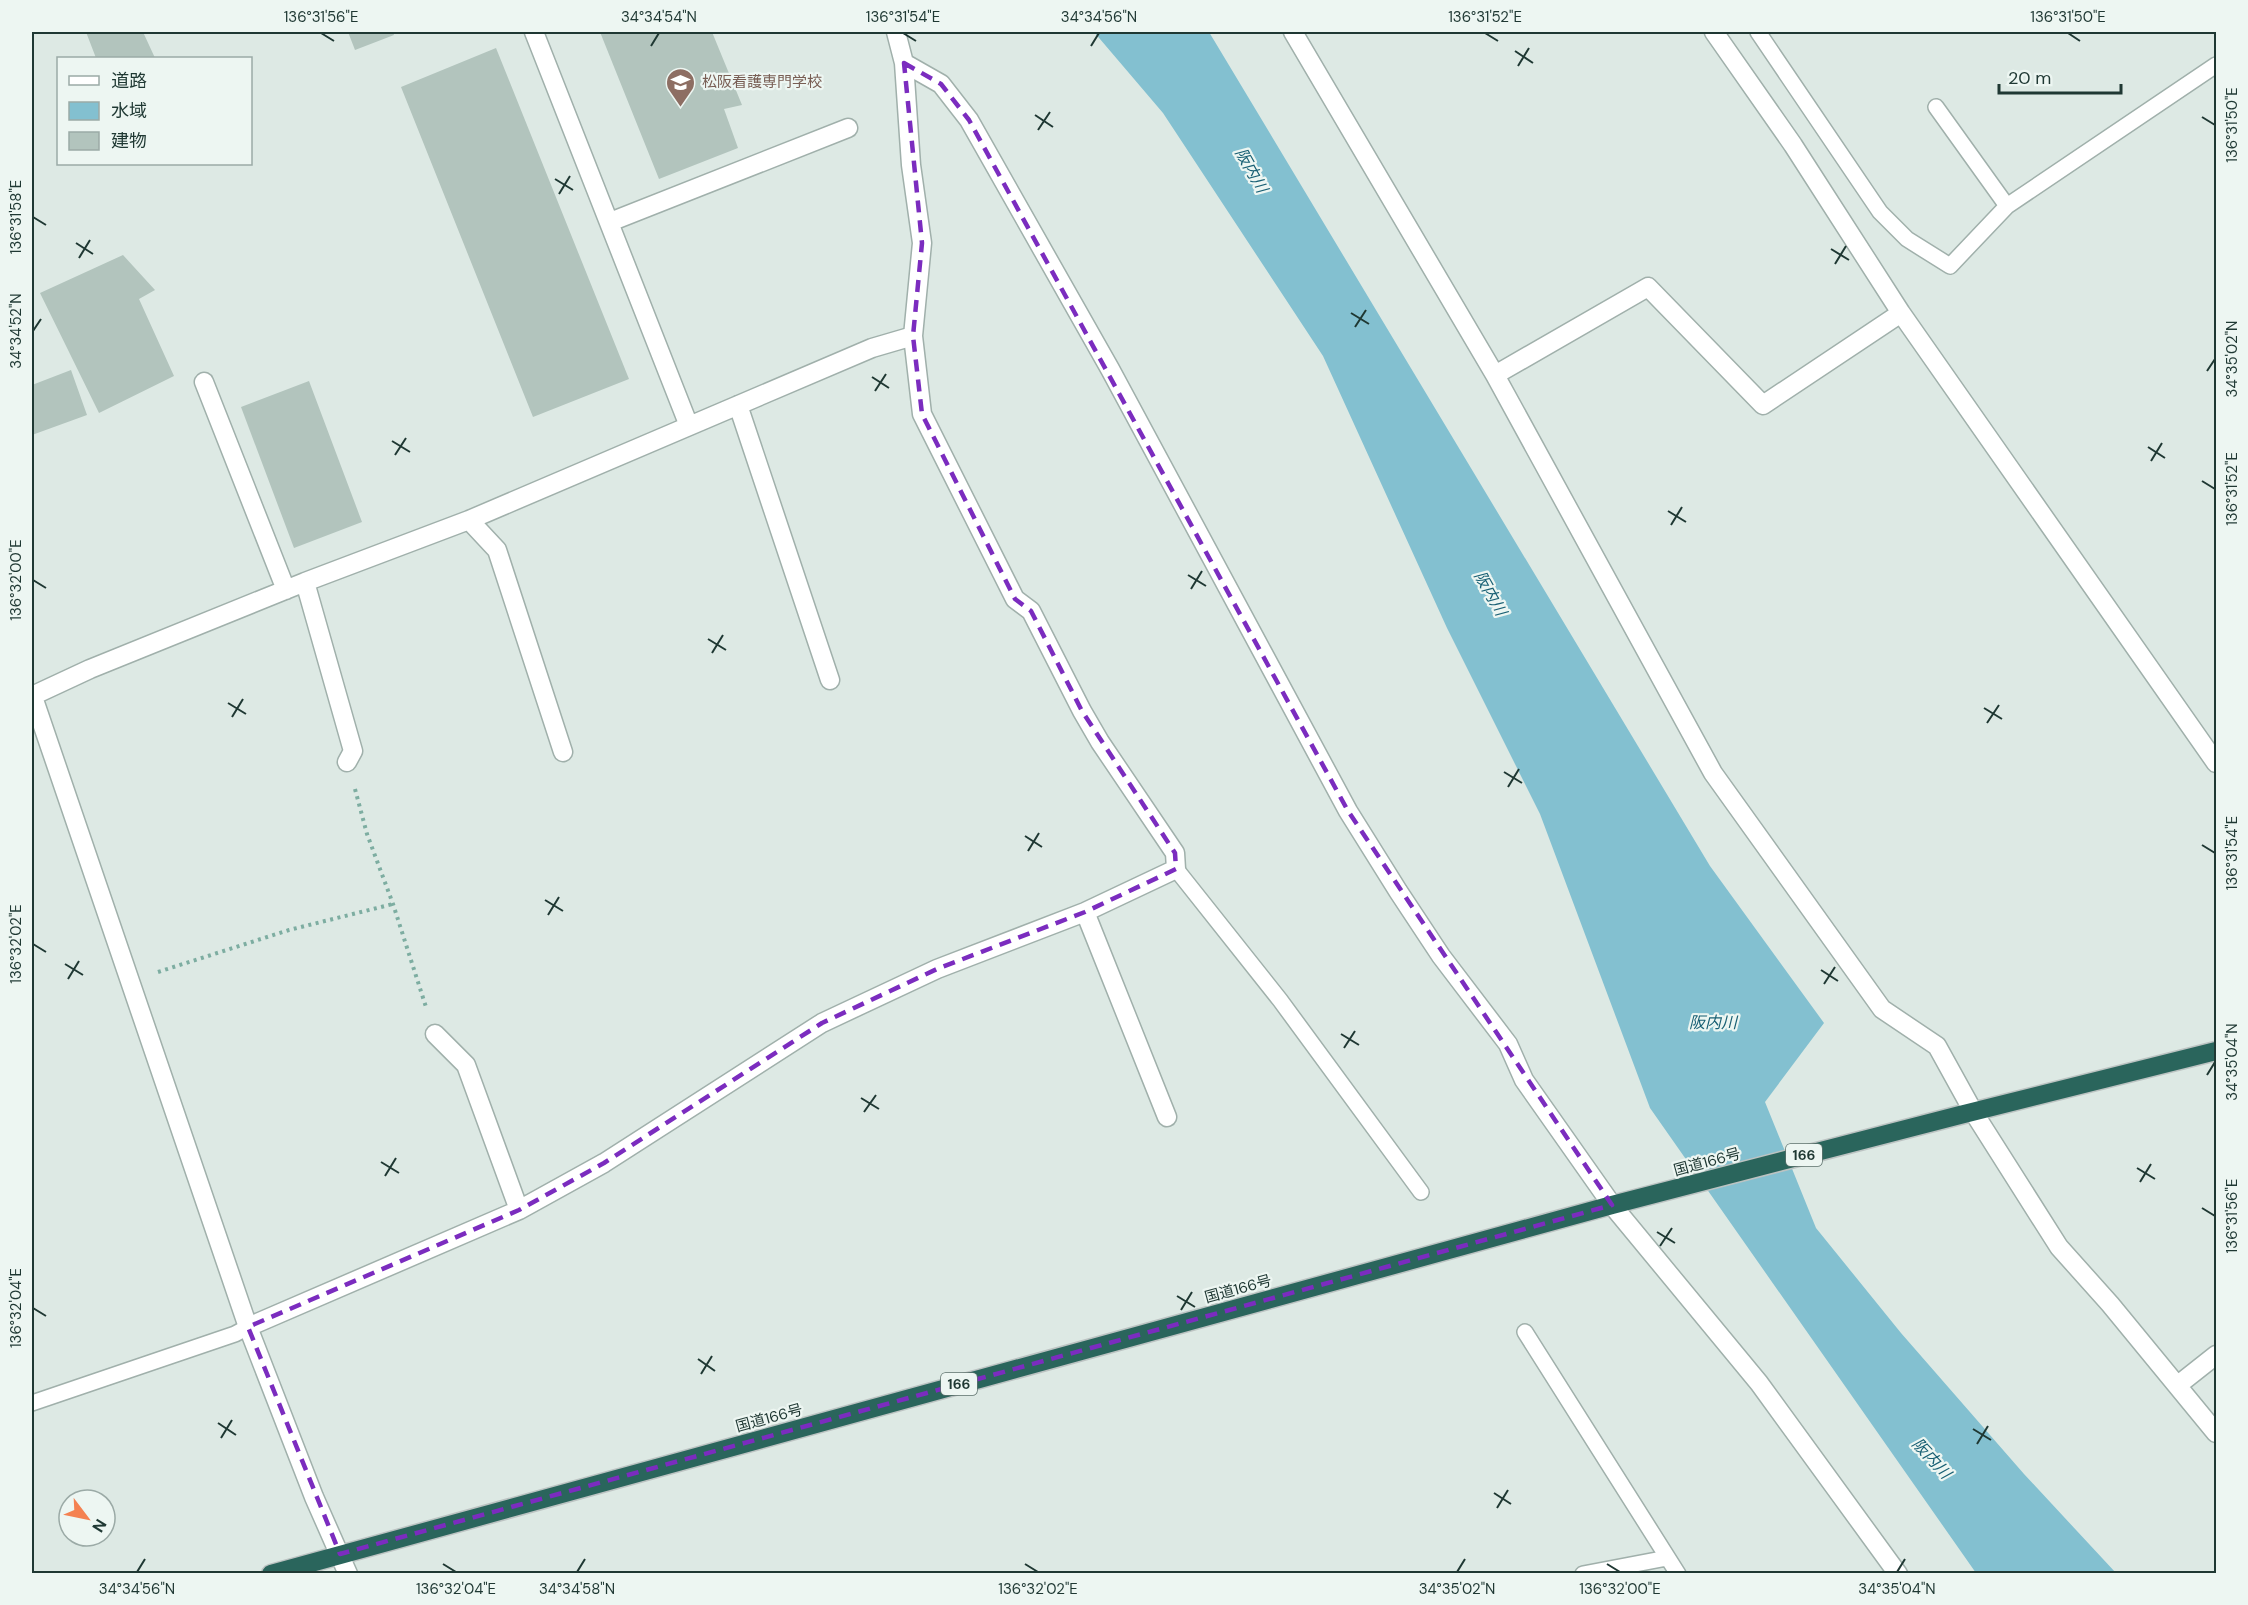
<svg xmlns="http://www.w3.org/2000/svg" width="2248" height="1605" font-family="'DM Sans','Noto Sans JP',sans-serif">
<rect width="100%" height="100%" fill="#dde9e4"/>
<!-- water -->
<path fill="#83c0d0" d="M1094 32H1209L1710 866 1824 1023 1765 1102 1816 1228 1901 1333 2024 1474 2116 1573H1976L1650 1108 1540 814 1447 628 1323 356 1163 113Z"/>
<!-- building -->
<path fill="#b2c4bd" d="M86 32H143L155 58H96Z
M348 32H393L394 35 355 50Z
M600 32H712L742 105 724 109 738 148 659 179Z
M496 48 629 379 533 417 401 87Z
M123 255 155 290 139 299 174 376 99 413 40 293Z
M71 370 87 415 32 435V385Z
M309 381 362 522 294 548 241 407Z"/>
<g fill="none" stroke-linecap="round" stroke-linejoin="round">
<defs>
<path id="lane" d="M1758 32 1880 212 1907 239 1950 266 2007 206 2216 65
M1936 107 2007 206
M1176 869 1280 1000 1421 1192
M1525 1332 1678 1574
M32 1403 235 1334 248 1327
M1583 1574 1667 1558"/>
<path id="street" d="M534 32 689 426
M1293 32 1495 375 1713 773 1882 1009 1937 1046 1974 1113 2059 1247 2110 1304 2216 1433
M1714 32 1793 145 1901 313 2216 763
M904 63 941 84 969 120 1110 369 1348 811 1398 891 1441 956 1508 1044 1524 1080 1612 1205 1759 1383 1898 1574
M610 222 848 128
M1495 375 1648 287 1763 405 1901 313
M204 382 286 590
M738 405 830 680
M469 520 497 550 563 752
M305 582 353 751 347 762
M32 694 248 1327 314 1497 348 1574
M32 696 90 669 305 582 469 520 872 348 913 336
M1085 912 1167 1117
M435 1034 466 1065 519 1210
M248 1327 519 1210 604 1163 822 1023 937 969 1085 912 1176 869 1175 853 1100 742 1082 711 1031 611 1015 599 922 414 913 336 922 243 911 165 904 63 896 32
M2178 1385 2216 1355"/>
<path id="highway" d="M271 1574 1612 1205 1960 1115 2216 1051"/>
</defs>
<!-- lane casing -->
<use href="#lane" stroke="#a0b0ab" stroke-width="18"/>
<!-- street casing -->
<use href="#street" stroke="#a0b0ab" stroke-width="21"/>
<!-- highway casing -->
<use href="#highway" stroke="#bcc3c2" stroke-width="21"/>
<!-- path -->
<path stroke="#7dada1" stroke-width="4" stroke-dasharray="3 4.5" stroke-linecap="butt" d="M355 789 367 834 393 904 426 1007
M158 972 289 930 393 904"/>
<!-- lane -->
<use href="#lane" stroke="#fff" stroke-width="15"/>
<!-- street -->
<use href="#street" stroke="#fff" stroke-width="18"/>
<!-- highway -->
<use href="#highway" stroke="#2a655c" stroke-width="18"/>
</g>
<!-- marked area -->
<path fill="none" stroke="#7b2cbf" stroke-width="4.5" stroke-dasharray="12 8" stroke-linejoin="round" d="M904 63 941 84 969 120 1348 811 1612 1205 340 1554 248 1327 519 1210 604 1163 822 1023 937 969 1085 912 1176 869 1175 853 1082 711 1031 611 1015 599 922 414 913 336 922 243Z"/>
<!-- ticks -->
<path fill="none" stroke="#1f3833" stroke-width="2" d="M321 33 334 41M903 33 916 41M1485 33 1498 41M2068 33 2080 41M651 46 659 33M1091 46 1099 33M1515 51 1533 63M1518 66 1529 48M1035 115 1053 127M2202 117 2215 125M1038 130 1050 112M555 179 573 190M559 194 570 176M33 217 46 225M76 243 93 254M1831 249 1849 260M79 258 90 240M1835 264 1846 246M1351 313 1369 324M1355 327 1366 310M33 331 41 319M2207 371 2215 359M872 377 889 388M875 391 886 374M392 441 410 452M2148 447 2165 458M395 455 406 438M2151 461 2162 443M2202 481 2215 489M1668 511 1686 522M1671 525 1682 507M1188 575 1206 586M33 580 46 588M1191 589 1202 571M708 639 726 650M712 653 723 635M228 703 246 714M1984 708 2002 719M232 717 243 699M1987 723 1999 705M1504 772 1522 783M1508 787 1519 769M1025 836 1042 847M2202 845 2215 853M1028 851 1039 833M545 900 563 911M548 915 559 897M33 944 46 952M65 964 83 975M1821 970 1838 981M68 979 79 961M1824 984 1835 967M1341 1034 1359 1045M1344 1048 1355 1031M2207 1075 2215 1062M861 1098 879 1109M864 1112 876 1095M381 1162 399 1173M2137 1168 2155 1179M385 1176 396 1158M2140 1182 2151 1164M2202 1208 2215 1216M1657 1232 1675 1243M1660 1246 1672 1228M1177 1296 1195 1307M33 1308 46 1316M1181 1310 1192 1292M698 1359 715 1371M701 1374 712 1356M218 1423 236 1435M1973 1429 1991 1440M221 1438 232 1420M1977 1444 1988 1426M1494 1493 1511 1504M1497 1508 1508 1490M443 1564 456 1572M1025 1564 1038 1572M1607 1564 1620 1572M137 1572 145 1559M577 1572 585 1559M1457 1572 1465 1559M1897 1572 1905 1559"/>
<!-- icons -->
<defs>
<symbol id="school-pin" viewBox="-11 -11 22 30"><path d="M0 17L-7.5 6A9.5 9.5 0 1 1 7.5 6Z" fill="#8d6e63" stroke="#edf6f2"/><path d="M0-5L7-2L0 1L-7-2ZM-4 1L0 2.5L4 1V4Q0 6-4 4Z" fill="#fff"/></symbol>
</defs>
<g fill-rule="evenodd">
<use href="#school-pin" x="664" y="66" width="33" height="45"/>
</g>
<g text-anchor="middle" stroke-width="4.5" stroke-linejoin="round" paint-order="stroke">
<!-- shield labels -->
<g fill="#edf6f2" stroke="#5d716c" stroke-width="1.5">
<rect x="1786" y="1144" width="36" height="22" rx="4.5"/>
<rect x="941" y="1373" width="36" height="22" rx="4.5"/>
</g>
<g font-size="14" font-weight="bold" fill="#1f3833">
<text x="1804" y="1160">166</text>
<text x="959" y="1389">166</text>
</g>
<!-- education labels -->
<g font-size="15" fill="#785e54" stroke="#edf6f2" text-anchor="start">
<text x="702" y="87">松阪看護専門学校</text>
</g>
<!-- street labels -->
<g font-size="15" fill="#1f3833" stroke="#edf6f2">
<text transform="translate(1707 1162) rotate(-15)" y="5">国道166号</text>
<text transform="translate(1238 1289) rotate(-15)" y="5">国道166号</text>
<text transform="translate(769 1418) rotate(-15)" y="5">国道166号</text>
</g>
<!-- water labels -->
<g font-size="16" font-style="italic" fill="#196074" stroke="#edf6f2">
<text transform="translate(1252 170) rotate(61)" y="6">阪内川</text>
<text transform="translate(1491 593) rotate(61)" y="6">阪内川</text>
<text x="1713" y="1028">阪内川</text>
<text transform="translate(1932 1458) rotate(47)" y="6">阪内川</text>
</g>
</g>
<!-- border -->
<rect width="2248" height="1605" fill="none" stroke="#edf6f2" stroke-width="66"/>
<!-- legend -->
<rect x="57" y="57" width="195" height="108" fill="#edf6f2" stroke="#9baaa6" stroke-width="1.5"/>
<rect x="69" y="76" width="30" height="9" fill="#ffffff" stroke="#9baaa6" stroke-width="1.5"/>
<text x="111" y="87" font-size="18" fill="#1f3833">道路</text>
<rect x="69" y="102" width="30" height="18" fill="#83c0d0" stroke="#9baaa6" stroke-width="1.5"/>
<text x="111" y="117" font-size="18" fill="#1f3833">水域</text>
<rect x="69" y="132" width="30" height="18" fill="#b2c4bd" stroke="#9baaa6" stroke-width="1.5"/>
<text x="111" y="147" font-size="18" fill="#1f3833">建物</text>
<!-- north arrow -->
<g transform="translate(87 1518) rotate(122)"><circle r="28" fill="#edf6f2" stroke="#9baaa6" stroke-width="1.5"/>
<path d="M0-4.5L10 22L0 15L-10 22Z" fill="#f48151"/>
<text y="-9" font-size="16" font-weight="bold" text-anchor="middle" fill="#1f3833">N</text>
</g>
<!-- scale -->
<path d="M1999 84v9h122v-9" fill="none" stroke="#1f3833" stroke-width="3"/>
<text x="2008" y="84" font-size="18" fill="#1f3833" stroke="#edf6f2" stroke-width="4.5" paint-order="stroke">20 m</text>
<rect x="33" y="33" width="2182" height="1539" fill="none" stroke="#1f3833" stroke-width="2"/>
<g font-size="15" text-anchor="middle" fill="#1f3833">
<text x="321" y="22">136°31'56"E</text>
<text x="659" y="22">34°34'54"N</text>
<text x="903" y="22">136°31'54"E</text>
<text x="1099" y="22">34°34'56"N</text>
<text x="1485" y="22">136°31'52"E</text>
<text x="2068" y="22">136°31'50"E</text>
<text transform="translate(2232 125) rotate(-90)" y="5">136°31'50"E</text>
<text transform="translate(16 217) rotate(-90)" y="5">136°31'58"E</text>
<text transform="translate(16 331) rotate(-90)" y="5">34°34'52"N</text>
<text transform="translate(2232 359) rotate(-90)" y="5">34°35'02"N</text>
<text transform="translate(2232 489) rotate(-90)" y="5">136°31'52"E</text>
<text transform="translate(16 580) rotate(-90)" y="5">136°32'00"E</text>
<text transform="translate(2232 853) rotate(-90)" y="5">136°31'54"E</text>
<text transform="translate(16 944) rotate(-90)" y="5">136°32'02"E</text>
<text transform="translate(2232 1062) rotate(-90)" y="5">34°35'04"N</text>
<text transform="translate(2232 1216) rotate(-90)" y="5">136°31'56"E</text>
<text transform="translate(16 1308) rotate(-90)" y="5">136°32'04"E</text>
<text x="137" y="1594">34°34'56"N</text>
<text x="456" y="1594">136°32'04"E</text>
<text x="577" y="1594">34°34'58"N</text>
<text x="1038" y="1594">136°32'02"E</text>
<text x="1457" y="1594">34°35'02"N</text>
<text x="1620" y="1594">136°32'00"E</text>
<text x="1897" y="1594">34°35'04"N</text>
</g>
</svg>
